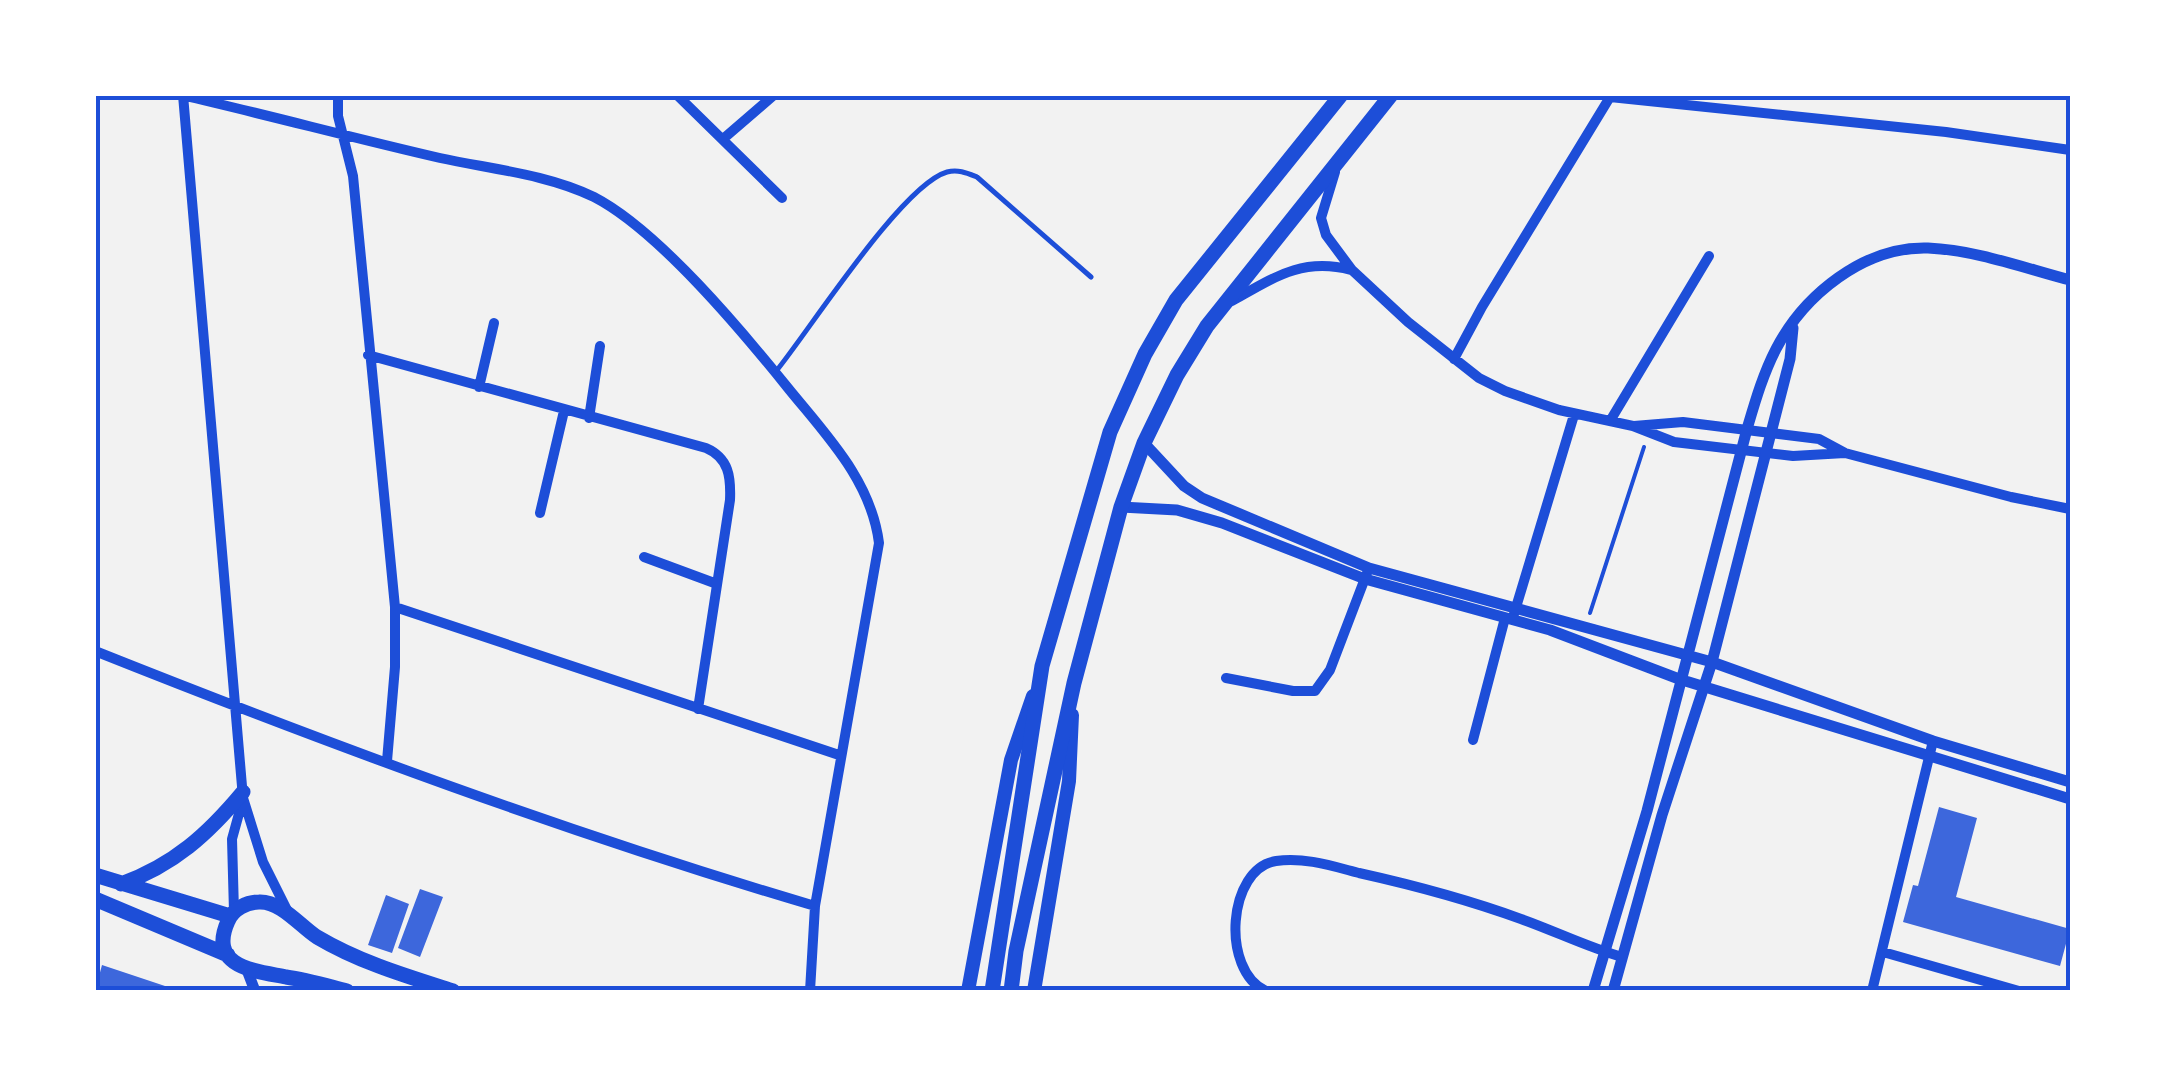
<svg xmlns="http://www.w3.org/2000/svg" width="2165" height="1086" font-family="'Libre Baskerville',serif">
<rect width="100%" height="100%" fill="#f2f2f2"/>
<!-- building -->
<path fill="#3d67dc" d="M1939 807 1977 818 1956 897 2070 929 2060 966 1903 922 1913 885 1918 886Z
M420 889 443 897 420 957 398 948Z
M386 895 409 904 392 953 368 945Z
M102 965 171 988 170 991H95Z"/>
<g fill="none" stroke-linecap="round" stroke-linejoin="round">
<!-- path -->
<path stroke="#1d4ed8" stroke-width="4" d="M1590 613 1644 447"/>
<!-- service -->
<path stroke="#1d4ed8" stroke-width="5" d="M777 370C811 328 902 185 947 172 958 169 967 173 977 177L1091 277"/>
<!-- minor -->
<path stroke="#1d4ed8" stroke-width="10" d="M181 95C268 115 353 138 440 158 490 169 547 174 594 197 658 230 742 331 788 388 826 435 871 480 879 543L815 906 810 991
M183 95 243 798 263 862 287 910
M338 95V116L353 176 395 607V667L387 761
M677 95 782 198
M723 139 774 95
M1335 172 1321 218 1326 235 1352 270 1408 322 1479 378 1505 391 1559 410 1633 426 1674 442 1793 456 1845 453
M1232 301C1273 278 1302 257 1351 270
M368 355 706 448C729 458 731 477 730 500L698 709
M1454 359 1482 307 1610 97 1946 132 2070 150
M479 387 494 323
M589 418 600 346
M1610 421 1709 256
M1634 426 1683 422 1819 439 1845 453 2011 497 2070 509
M540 513 564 411
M644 557 717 584
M395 607 839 755
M1514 614 1574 415
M95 651C331 745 571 834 815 906
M1226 678 1293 691H1315L1330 670 1367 573
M1473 740 1505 618
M234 912 232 839 243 799
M1883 952 2019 991
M1266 991C1220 970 1228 868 1276 861 1305 857 1332 866 1359 873 1413 885 1469 900 1521 919 1555 931 1587 947 1622 957
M1872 991 1933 741"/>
<!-- tertiary -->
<path stroke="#1d4ed8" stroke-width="11" d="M1144 443 1184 486 1202 498 1369 568 1712 662 1933 741 2070 782
M1121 507 1177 510 1222 523 1365 579 1550 630 1679 679 2070 799
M247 970 255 991
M1593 991 1647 811 1747 429C1755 402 1763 374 1776 349 1804 295 1864 246 1928 248 1976 250 2024 268 2070 280
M1613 991 1662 815 1712 662 1790 359 1793 328"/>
<!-- secondary -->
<path stroke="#1d4ed8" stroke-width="14" d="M968 991 1011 760 1033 696
M1034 991 1069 781 1072 715"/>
<!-- primary -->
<path stroke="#1d4ed8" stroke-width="15" d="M95 875 230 916
M121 884C174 865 208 834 243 792
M95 899 228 955
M347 991C327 986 307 980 286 977 257 971 207 968 228 921 233 909 247 902 259 902 281 901 300 926 317 937 359 962 406 976 453 991"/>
<!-- trunk -->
<path stroke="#1d4ed8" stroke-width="15" d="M992 991 1042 666 1110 432 1145 354 1176 300 1341 95
M1011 991 1016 951 1074 683 1121 507 1144 443 1177 375 1207 326 1391 95"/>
</g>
<!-- border -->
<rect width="2165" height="1086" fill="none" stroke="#ffffff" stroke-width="195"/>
<rect x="98" y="98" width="1970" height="890" fill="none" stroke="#1d4ed8" stroke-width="4"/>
</svg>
